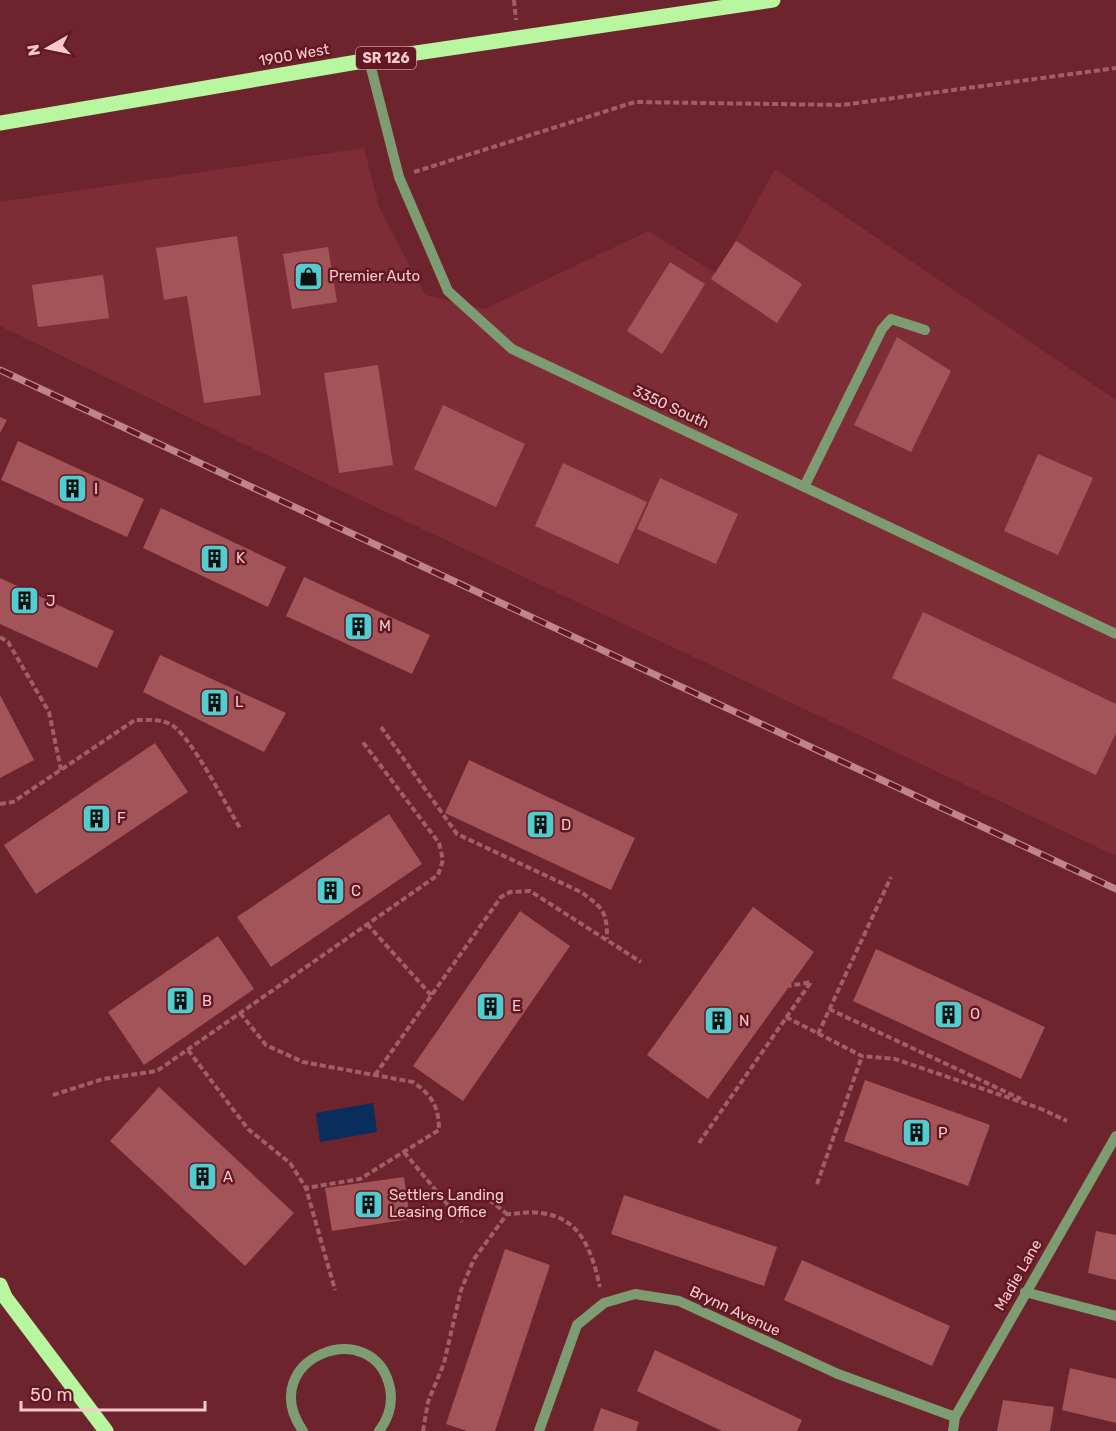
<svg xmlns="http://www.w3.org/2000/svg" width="1116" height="1431" font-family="Rubik,sans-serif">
<rect width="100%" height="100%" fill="#6e242d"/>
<!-- built -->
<path fill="#7e2d36" d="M364 148 379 207 425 295 485 309 648 231 717 274 775 169 1116 400V856L329 485 0 326V202Z"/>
<!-- water -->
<path fill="#092d5c" d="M373 1103 377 1132 320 1142 316 1113Z"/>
<!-- building -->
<path fill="#a35459" d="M237 236 261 395 204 403 187 296 164 300 156 248Z
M736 241 802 284 777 323 711 279Z
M328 247 337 302 292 309 283 254Z
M670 262 705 284 662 354 627 331Z
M103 275 109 318 38 327 32 285Z
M897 337 951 371 911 452 854 425Z
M378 365 393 465 339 473 324 373Z
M443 405 525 444 496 507 414 469Z
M0 417 7 420 0 433Z
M18 441 144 499 127 537 1 480Z
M1038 454 1093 478 1058 555 1004 531Z
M563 463 647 502 618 564 535 526Z
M660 478 738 514 716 564 637 529Z
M161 508 286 567 268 607 143 548Z
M304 577 430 635 412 674 286 616Z
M0 578 114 631 97 668 0 624Z
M923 612 1116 704V733L1096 775 892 678Z
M160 655 286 713 264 752 143 692Z
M0 695 34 760 0 778Z
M155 743 188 792 36 894 4 845Z
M469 760 635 838 611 890 445 813Z
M389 814 422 864 271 967 237 917Z
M753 907 814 952 708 1099 647 1055Z
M520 911 570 946 463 1101 413 1066Z
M218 936 254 989 144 1065 108 1012Z
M876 949 1045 1027 1021 1079 853 1001Z
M865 1080 990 1125 968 1186 844 1141Z
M159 1087 294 1213 245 1266 110 1141Z
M404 1177 410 1219 332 1231 325 1188Z
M624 1195 777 1247 764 1286 611 1234Z
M1096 1231 1116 1235V1280L1088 1273Z
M505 1249 550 1265 495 1431H467L446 1424Z
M802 1260 950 1326 932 1366 784 1300Z
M655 1350 802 1420 797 1431H722L637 1391Z
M1070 1368 1116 1379V1423L1062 1410Z
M1003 1400 1054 1407 1050 1431H997Z
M601 1408 639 1422 636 1431H593Z"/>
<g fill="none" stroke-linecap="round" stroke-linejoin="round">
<!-- path -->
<path stroke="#9f5f65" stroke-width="4" stroke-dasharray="6 3" stroke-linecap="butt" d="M514 0 516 20
M414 172 635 102 842 105 1116 68
M0 637 8 642 49 712 61 770
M381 727 457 834 581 892C603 908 607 911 607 939
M0 804 13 802 135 720C146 720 162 719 172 725 192 738 226 805 240 828
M367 924 431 995
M829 1009 1021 1099
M240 1013 266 1045 303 1062 413 1082C432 1095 439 1107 439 1130L360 1179 306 1188
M786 1017 862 1056 895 1059 1039 1108
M818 1034 891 877
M188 1050 248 1129 290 1163 306 1188 335 1290
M375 1075 501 897 510 892 530 891 641 962
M53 1095 103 1079 157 1071 438 875 443 860 439 843 362 741
M1039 1108 1067 1121
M699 1143 811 982 789 986
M404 1152 462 1222
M817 1184 862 1056
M482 1194 507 1214
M423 1431 428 1402 444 1363 461 1290 474 1259 507 1214C518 1214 529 1211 540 1213 582 1217 592 1253 600 1287"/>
<!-- minor -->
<path stroke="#7e9c72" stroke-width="10" d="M369 60 399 177 448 291 512 349 1116 634
M804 487 882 329 891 319 925 330
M1025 1292 1116 1316
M303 1431C253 1359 374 1312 390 1388 393 1404 389 1418 379 1431
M539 1431 577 1325 604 1303 635 1294 679 1301 838 1374 955 1417
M953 1431 955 1417 1116 1136"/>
<!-- major -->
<path stroke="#b9f6a0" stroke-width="15" d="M0 123 369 60 773 0
M0 1285 5 1297 106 1431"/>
<defs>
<path id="rail" d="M0 370 1116 889"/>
</defs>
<!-- rail casing -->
<use href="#rail" stroke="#bf858a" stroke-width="7"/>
<!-- rail -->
<use href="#rail" stroke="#611823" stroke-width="4.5" stroke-dasharray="14" stroke-linecap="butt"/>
</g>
<!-- icons -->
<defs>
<symbol id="shop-square" viewBox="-11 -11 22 22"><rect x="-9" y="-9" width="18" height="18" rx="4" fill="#52cdcf" stroke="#611823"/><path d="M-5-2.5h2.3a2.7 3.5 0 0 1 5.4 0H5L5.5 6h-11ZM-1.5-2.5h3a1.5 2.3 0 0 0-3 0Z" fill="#111"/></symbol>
<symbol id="building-square" viewBox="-11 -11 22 22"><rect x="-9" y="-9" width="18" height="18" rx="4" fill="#52cdcf" stroke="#611823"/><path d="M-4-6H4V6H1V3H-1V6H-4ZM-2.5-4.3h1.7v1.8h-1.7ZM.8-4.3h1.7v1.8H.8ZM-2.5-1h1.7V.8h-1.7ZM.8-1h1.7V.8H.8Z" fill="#111"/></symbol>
</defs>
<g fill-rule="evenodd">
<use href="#shop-square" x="292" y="260" width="33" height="33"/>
<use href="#building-square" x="56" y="472" width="33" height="33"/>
<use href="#building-square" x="198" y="542" width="33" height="33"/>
<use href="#building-square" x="8" y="584" width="33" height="33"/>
<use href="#building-square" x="342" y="610" width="33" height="33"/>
<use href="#building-square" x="198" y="686" width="33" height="33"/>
<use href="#building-square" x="80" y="802" width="33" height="33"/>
<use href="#building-square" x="524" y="808" width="33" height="33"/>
<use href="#building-square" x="314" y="874" width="33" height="33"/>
<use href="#building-square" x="164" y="984" width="33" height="33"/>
<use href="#building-square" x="474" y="990" width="33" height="33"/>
<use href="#building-square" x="932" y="998" width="33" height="33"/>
<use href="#building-square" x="702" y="1004" width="33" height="33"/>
<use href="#building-square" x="900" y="1116" width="33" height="33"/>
<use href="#building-square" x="186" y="1160" width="33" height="33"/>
<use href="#building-square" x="352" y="1188" width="33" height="33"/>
</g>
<g text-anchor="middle" stroke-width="5" stroke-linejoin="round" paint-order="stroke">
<!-- shield labels -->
<rect fill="#611823" stroke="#cb9599" stroke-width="1.5" x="356" y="47" width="60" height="22" rx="4.5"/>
<g font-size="14" font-weight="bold" fill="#f8cacb">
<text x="386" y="63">SR 126</text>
</g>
<!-- street labels -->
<g font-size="15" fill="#f8cacb" stroke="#611823">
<text transform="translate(294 55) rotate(-10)" y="5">1900 West</text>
<text transform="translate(671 407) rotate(25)" y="5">3350 South</text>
<text transform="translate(1018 1275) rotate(-60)" y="5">Madie Lane</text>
<text transform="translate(735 1311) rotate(25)" y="5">Brynn Avenue</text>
</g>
<!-- poi labels -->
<g font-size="15" fill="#f8cacb" stroke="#611823" text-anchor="start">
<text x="329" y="281">Premier Auto</text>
<text x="94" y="494">I</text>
<text x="236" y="563">K</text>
<text x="46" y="606">J</text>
<text x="379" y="631">M</text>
<text x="235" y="707">L</text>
<text x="117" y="823">F</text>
<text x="561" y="830">D</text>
<text x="351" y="896">C</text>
<text x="202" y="1006">B</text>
<text x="512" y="1011">E</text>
<text x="970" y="1019">O</text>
<text x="739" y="1026">N</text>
<text x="938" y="1138">P</text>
<text x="223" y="1182">A</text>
<text x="389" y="1200">Settlers Landing<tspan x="389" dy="17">Leasing Office</tspan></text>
</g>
</g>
<!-- north arrow -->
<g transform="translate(48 48) rotate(261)" stroke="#611823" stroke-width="4.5" paint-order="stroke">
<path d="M0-4.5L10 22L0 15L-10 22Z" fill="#f8cacb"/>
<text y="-9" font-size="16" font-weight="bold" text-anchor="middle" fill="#f8cacb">N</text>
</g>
<!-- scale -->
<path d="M21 1401v9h184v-9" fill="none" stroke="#f8cacb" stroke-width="3"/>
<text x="30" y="1401" font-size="18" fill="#f8cacb" stroke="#611823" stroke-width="4.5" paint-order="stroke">50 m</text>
</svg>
